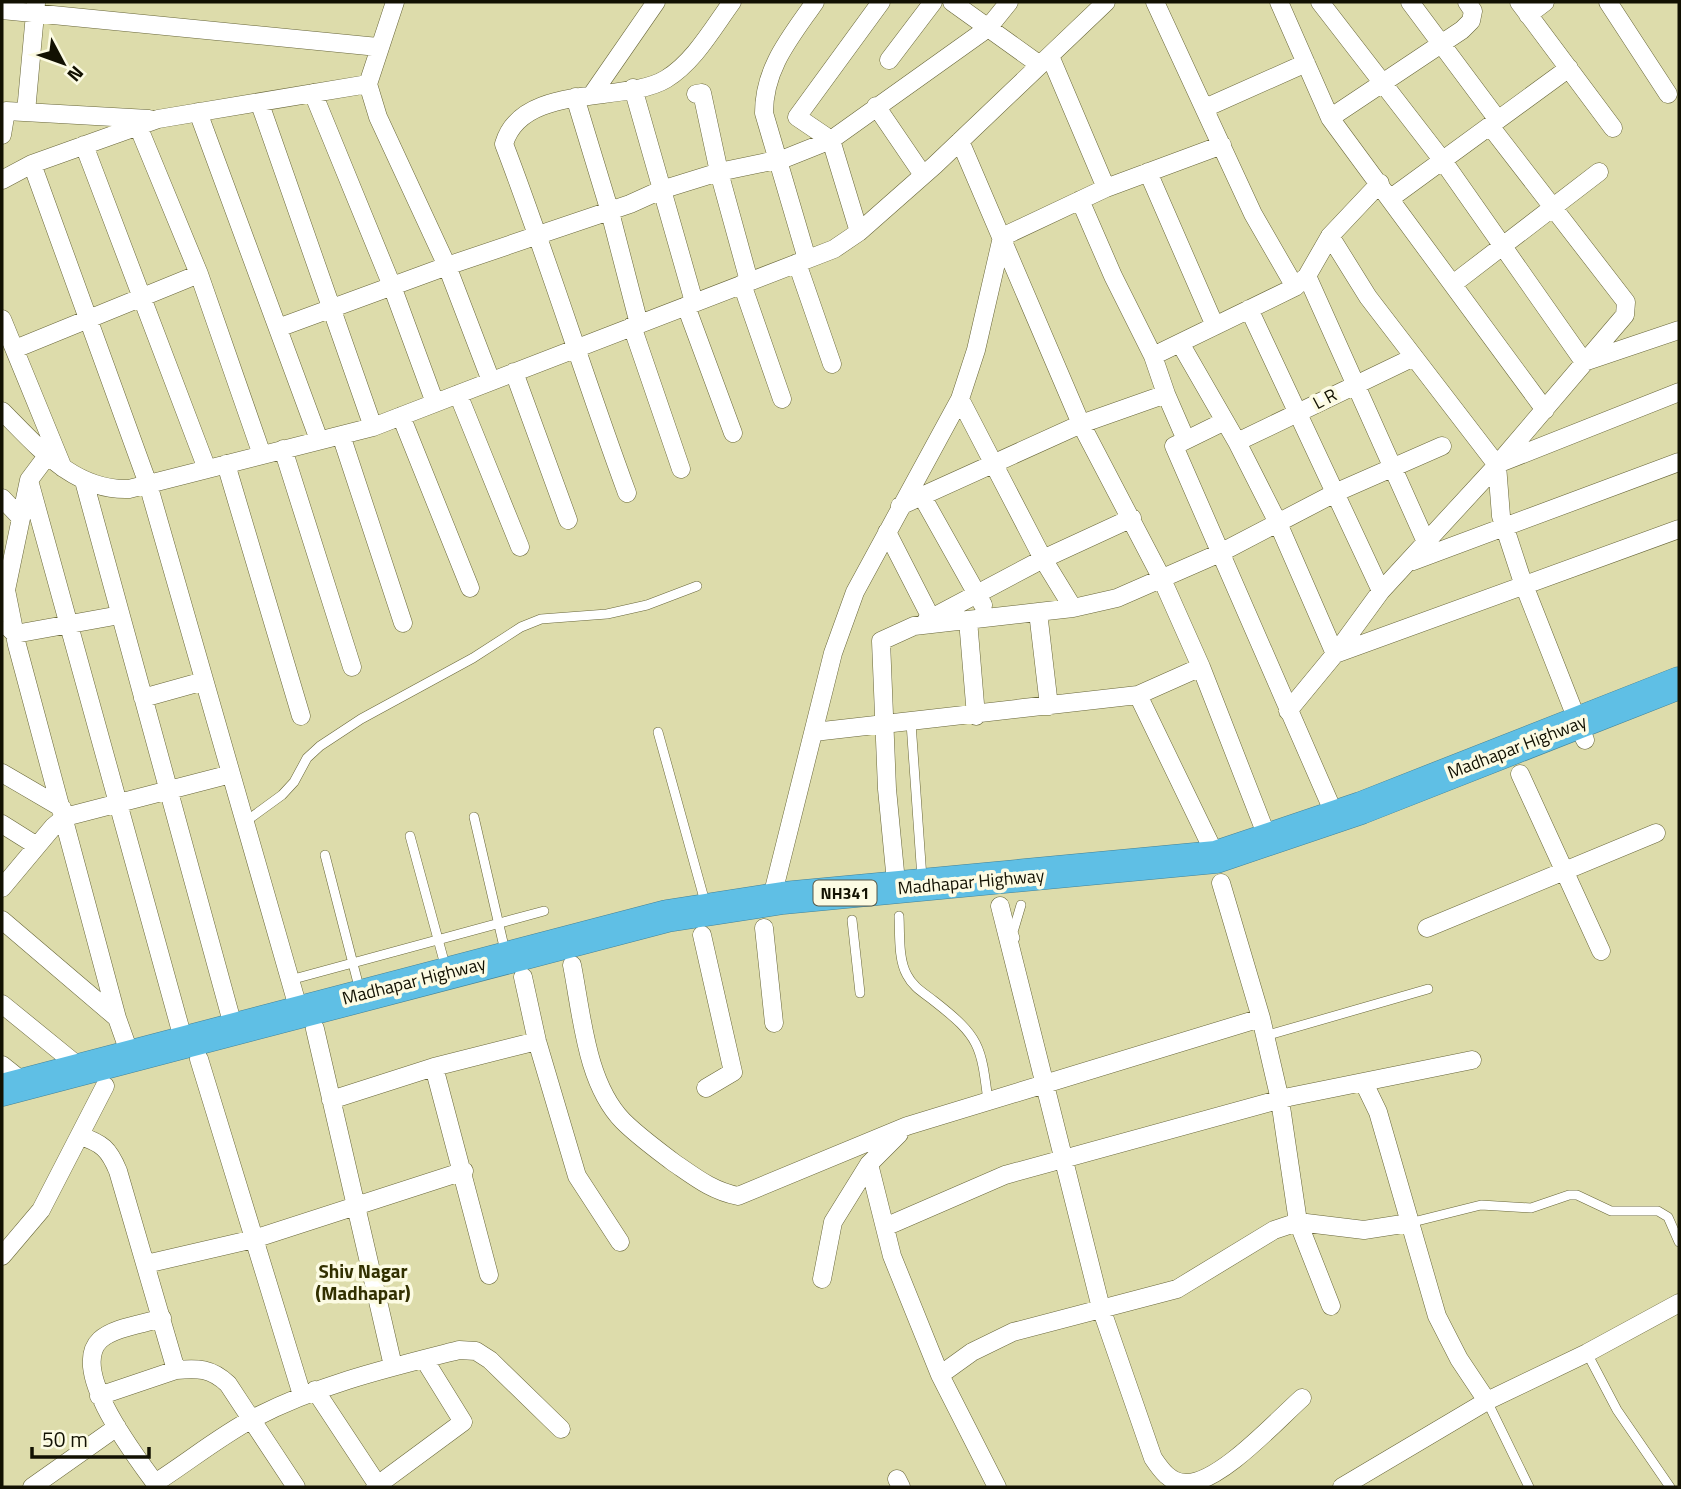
<svg xmlns="http://www.w3.org/2000/svg" width="1681" height="1489" font-family="'Titillium Web',sans-serif">
<rect width="100%" height="100%" fill="#dddcab"/>
<g fill="none" stroke-linecap="round" stroke-linejoin="round">
<defs>
<path id="lane" d="M911 723 922 878
M658 732 705 902
M474 817 505 951
M245 822 282 795 294 782 307 758 320 746 361 719 473 658 521 627 541 619 607 614 647 605 697 586
M410 836 445 965
M325 855 359 987
M899 916C900 934 898 959 907 975 913 987 924 993 934 1001 980 1037 981 1045 988 1101
M852 920 860 993
M1015 938 1013 932 1021 905
M290 980 544 911
M1265 1036 1428 989
M1409 1223 1481 1205 1531 1208 1569 1195H1577L1611 1211H1658L1668 1217 1679 1242
M1587 1353 1617 1410 1670 1487
M1487 1401 1529 1487"/>
<path id="street" d="M395 2 368 84 378 117 447 266 491 381
M952 2 1040 65
M1155 2 1253 214 1295 287
M1279 2 1330 118 1545 410
M1320 2 1443 161 1584 362 1679 330
M1410 2 1498 120
M1519 2 1613 128
M1608 2 1668 94
M2 10 378 47
M1528 15 1545 2
M1050 56 1106 188
M889 60 933 2
M633 88 694 302
M313 93 392 286 435 403
M593 93 656 2
M696 94 702 93 719 172 749 281
M575 97 610 212 639 324
M260 104 373 427
M876 106 923 175
M1205 108 1306 63
M26 112 36 3
M198 112 319 440
M1330 118 1462 30 1471 21 1473 11 1467 2
M138 126 199 274 262 455
M2 135 6 111 149 119
M960 141 1081 424 1161 577 1201 667 1266 834
M84 145 207 469
M32 164 148 484 297 1004
M1148 172 1215 326
M2 180 32 164 158 119 368 84
M1391 198 1569 68
M1080 200 1113 276 1153 356
M859 232 831 140 797 117 881 2
M1330 236 1368 297 1497 465 1501 516 1522 580 1585 740
M807 259 764 113C764 68 790 38 815 2
M797 263 832 364
M1307 276 1426 542
M742 284 782 399
M1453 284 1599 172
M686 306 733 433
M1249 309 1381 591
M2 319 63 468
M632 326 681 469
M278 328 447 266 630 204 661 190 719 172 786 158 831 140 988 28 1009 2
M1180 343 1237 442 1278 523 1335 654 1679 529
M15 349 199 274
M514 372 568 520
M458 394 520 547
M1166 394 1186 440
M960 399 1043 559 1073 608
M2 411C38 447 74 491 129 489L373 427 834 249 859 232 935 165 1106 2
M401 416 470 588
M1225 421 1174 446 1333 811
M341 435 403 623
M1237 442 1414 357
M283 449 352 667
M47 456 29 480 6 590 17 645 117 1018 128 1049
M1500 463 1679 392
M226 464 301 716
M84 481 232 1022
M30 484 182 1035
M627 493C584 377 548 259 504 144 522 82 625 104 666 79 694 62 713 28 732 2
M2 498 20 517
M923 498 983 605
M900 506 1081 424 1166 394 1153 356 1295 287 1307 276 1330 236 1380 183
M887 532 931 618
M1413 561 1679 462
M1038 612 1049 706
M968 620 976 716
M926 621 1043 559 1132 518
M9 628 15 634 120 615
M1138 695 1213 850
M143 698 204 681
M1288 711 1335 654 1381 591 1497 465 1625 315 1626 302 1490 126
M814 732 1138 695 1201 667
M2 773 62 808
M1520 774 1601 951
M2 824 37 846
M896 882 887 789 881 641 914 626 1073 608 1117 598 1220 553 1337 492 1442 446
M1221 883 1261 1018 1280 1100 1298 1222 1331 1306
M2 888 53 827 65 817 231 774
M773 893 833 653 855 592 960 399 976 350 1002 237 1106 188 1222 145
M1000 906 1101 1308 1153 1458C1161 1470 1170 1483 1186 1483 1220 1483 1276 1421 1302 1398
M2 920 117 1018
M764 928 774 1023
M1427 928 1656 833
M702 935 733 1072 706 1088
M572 965C582 1015 586 1083 623 1121 638 1136 656 1149 673 1162 695 1177 712 1191 738 1196L907 1126 1261 1018
M523 977 537 1041 577 1176 620 1242
M2 1004 72 1061
M315 1029 393 1366
M199 1059 302 1395
M2 1065 17 1077
M434 1067 489 1275
M1364 1083 1378 1112 1437 1316 1459 1359 1487 1401
M331 1100 434 1067 537 1041
M80 1136C102 1143 109 1149 118 1171L176 1370C198 1368 211 1368 228 1384L296 1487
M869 1164 892 1256 940 1375 997 1487
M885 1227 1005 1175 1289 1097 1472 1060
M2 1256 41 1210 105 1086
M146 1264 254 1239 464 1171
M822 1279 833 1222 869 1164 899 1134
M940 1375 972 1352 1013 1332 1177 1289 1274 1230 1298 1222 1364 1230 1409 1223
M315 1390 379 1487
M99 1396 176 1370
M897 1479 901 1487
M155 1483C188 1462 220 1436 254 1418 320 1384 388 1368 459 1350L476 1351 490 1360 561 1429
M32 1487 117 1427
M158 1487C138 1459 68 1371 100 1340 114 1327 144 1324 162 1318
M375 1487 463 1422 424 1359
M1342 1487 1487 1401 1587 1353 1679 1303"/>
<path id="highway" d="M2 1090 667 916 783 898 1216 857 1361 808 1679 683"/>
</defs>
<!-- lane casing -->
<use href="#lane" stroke="#686639" stroke-width="10"/>
<!-- street casing -->
<use href="#street" stroke="#686639" stroke-width="19"/>
<!-- highway casing -->
<use href="#highway" stroke="#448296" stroke-width="33"/>
<!-- lane -->
<use href="#lane" stroke="#fff" stroke-width="9"/>
<!-- street -->
<use href="#street" stroke="#fff" stroke-width="18"/>
<!-- highway -->
<use href="#highway" stroke="#5fbfe5" stroke-width="32"/>
</g>
<g text-anchor="middle" stroke-width="7" stroke-linejoin="round" paint-order="stroke">
<!-- shield labels -->
<rect fill="#fcfbe3" stroke="#585746" stroke-width="2" x="813.5" y="880.5" width="63" height="25" rx="5"/>
<g font-size="16" font-weight="bold" fill="#121102">
<text x="845" y="899">NH341</text>
</g>
<!-- street labels -->
<g font-size="18" fill="#121102" stroke="#fcfbe3">
<text transform="translate(1325 399) rotate(-28)" y="6">L R</text>
<text transform="translate(1517 747) rotate(-21)" y="6">Madhapar Highway</text>
<text transform="translate(971 882) rotate(-5)" y="6">Madhapar Highway</text>
<text transform="translate(414 981) rotate(-14)" y="6">Madhapar Highway</text>
</g>
<!-- neighbourhood labels -->
<g font-size="19" font-weight="bold" fill="#323000" stroke="#fcfbe3">
<text x="363" y="1278">Shiv Nagar<tspan x="363" dy="22">(Madhapar)</tspan></text>
</g>
</g>
<!-- border -->
<rect width="1681" height="1489" fill="none" stroke="#121102" stroke-width="7"/>
<!-- north arrow -->
<g transform="translate(63 63) rotate(131)" stroke="#fcfbe3" stroke-width="5" paint-order="stroke">
<path d="M0-5L12 26L0 18L-12 26Z" fill="#121102"/>
<text y="-10" font-size="19" font-weight="bold" text-anchor="middle" fill="#121102">N</text>
</g>
<!-- scale -->
<path d="M32 1447v10h117v-10" fill="none" stroke="#121102" stroke-width="3.5"/>
<text x="42" y="1447" font-size="21" fill="#121102" stroke="#fcfbe3" stroke-width="5" paint-order="stroke">50 m</text>
</svg>
